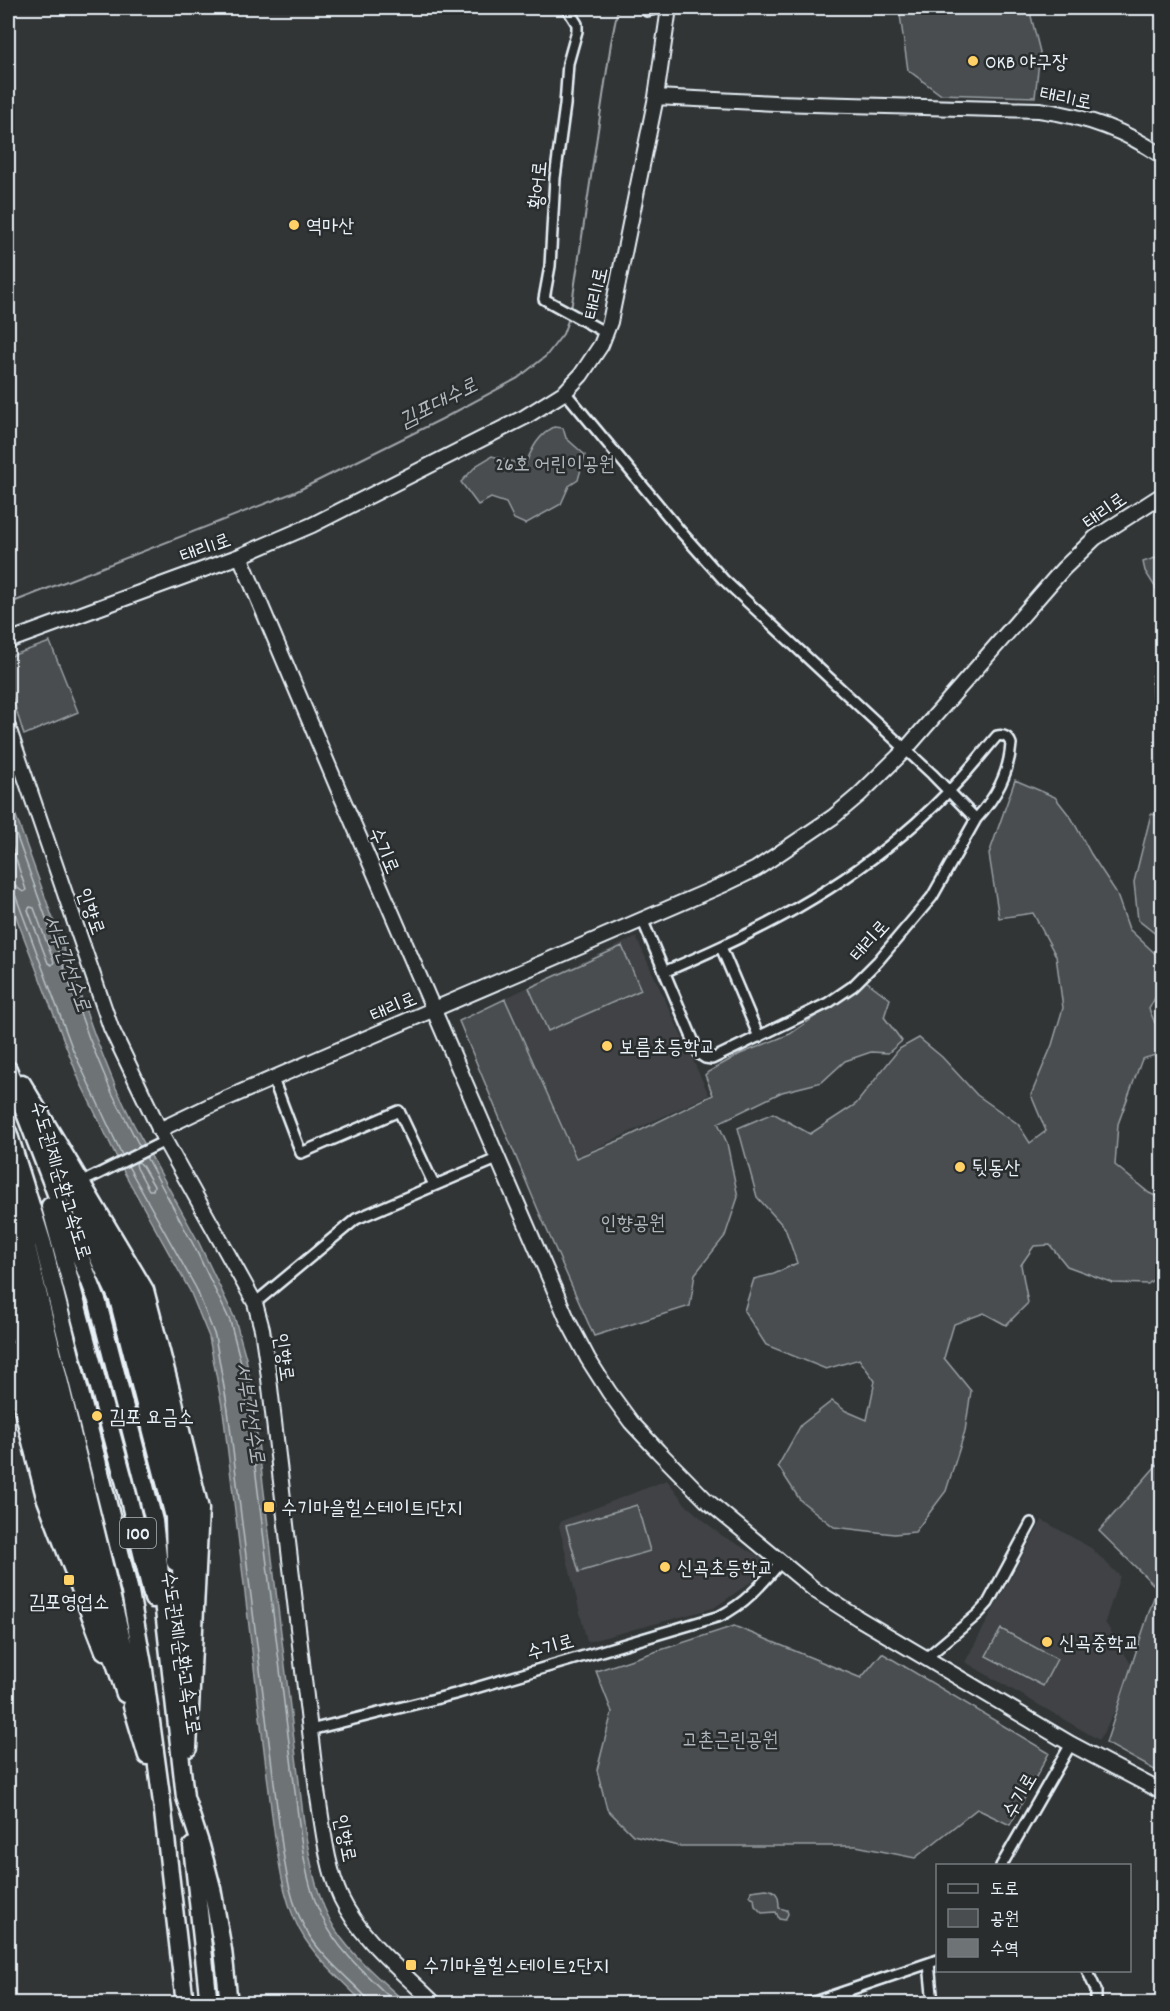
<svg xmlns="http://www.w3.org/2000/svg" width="1170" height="2011" font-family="Dekko,'Poor Story',sans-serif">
<rect width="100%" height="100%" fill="#323536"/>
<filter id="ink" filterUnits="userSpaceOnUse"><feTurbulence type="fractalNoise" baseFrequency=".0167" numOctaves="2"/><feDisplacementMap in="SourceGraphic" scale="12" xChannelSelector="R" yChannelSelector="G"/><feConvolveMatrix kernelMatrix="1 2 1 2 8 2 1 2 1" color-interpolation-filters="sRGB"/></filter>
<g filter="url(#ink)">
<!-- built -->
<path fill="#3f4244" d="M636 937 709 1095 577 1157 505 998Z
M667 1480 686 1505 721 1535 762 1558 761 1575 714 1608 587 1642 559 1526 561 1521Z
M1042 1520 1091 1548 1120 1576 1105 1622 1131 1664 1118 1706 1099 1740 965 1662Z"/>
<!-- green -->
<path fill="#494d4f" stroke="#989fa4" stroke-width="1.5" d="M899 8H1029L1040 52 1035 97 940 94 908 70Z
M554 427 563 428 566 438 585 455 578 480 569 486 561 504 525 524 514 519 506 503 491 498 478 505 461 482 477 465 492 456 525 465C532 449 537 436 554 427Z
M1155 558 1162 562V598L1145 571 1143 562Z
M50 642 78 712 24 735 8 684V657Z
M1162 664V721L1152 693V676Z
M1015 780 1055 797 1072 819 1091 854 1116 892 1129 929 1162 960V985L1149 1009 1155 1023 1162 1019V1053L1142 1059 1118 1124 1115 1165 1149 1193 1162 1199V1272L1148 1284 1113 1283 1067 1266 1050 1245 1034 1246 1021 1265 1028 1303 1006 1325 984 1313 954 1324 944 1358 971 1391 965 1431 946 1491 915 1532 894 1534 834 1527 800 1500 778 1466 801 1425 832 1401 846 1411 867 1420 875 1381 859 1359 826 1369 766 1345 744 1311 754 1279 774 1274 797 1263 785 1228 757 1197 738 1128 773 1113 810 1134 856 1104 899 1049 919 1038 942 1057 977 1095 1018 1124 1030 1143 1046 1131 1031 1095 1052 1045 1063 1008 1056 956 1033 913 999 918 989 854Z
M1151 814 1162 816V939L1138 920 1134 882Z
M622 946 641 990 548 1031 529 988Z
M866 981 890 999 884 1017 902 1041 888 1053 871 1052 845 1061 822 1082 782 1092 718 1123 727 1143 738 1197 725 1236 695 1274 690 1306 594 1336 539 1212 459 1021 505 999 576 1158 623 1139 713 1095 705 1075 708 1072 740 1054 790 1034Z
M1162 1459V1774L1106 1743 1157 1588 1099 1531Z
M637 1505 650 1551 579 1572 566 1526Z
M734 1626 861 1678 882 1653 1049 1753 1010 1825 977 1809 915 1858 856 1846H678L633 1835 607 1809 597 1770 612 1712 596 1671Z
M1001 1629 1057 1659 1043 1686 986 1656Z
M766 1889C778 1890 779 1898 779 1908L787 1910 788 1914 785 1920 779 1919 776 1912 762 1913 755 1906 754 1898 750 1896 751 1891Z"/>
<!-- water -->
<path fill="#6e7376" stroke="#9fa5aa" stroke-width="1.5" d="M8 794 95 1036 116 1088 134 1125 199 1243 235 1319 246 1358 252 1393 305 1831C311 1865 317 1900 335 1929 354 1958 381 1980 406 2003H364C344 1983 321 1963 305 1939 283 1905 279 1862 273 1824L223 1411 209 1337 190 1291 125 1174 80 1082 18 922 8 890Z"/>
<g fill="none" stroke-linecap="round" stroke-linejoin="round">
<!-- shore -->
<path stroke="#b7bfc4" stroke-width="1.5" d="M8 812 89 1038 111 1091 140 1147
M8 835 26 890 23 892 15 886 8 885
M8 892 13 893 16 897 73 1050 122 1155
M30 907 34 908 54 962 52 965 48 963 28 910Z
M146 1157 194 1246 230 1321 240 1359 246 1394 300 1832C304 1861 309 1891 322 1917 338 1952 370 1978 397 2004
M138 1162 141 1164 154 1186 153 1190H149L137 1168 136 1164Z
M128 1166 196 1288 215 1336 228 1410 279 1823C284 1860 288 1902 309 1935 324 1959 347 1977 366 1997L368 2004"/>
<!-- stream -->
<path stroke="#9fa5aa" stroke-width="2" d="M571 310 611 43 618 8
M8 604 295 492 442 419 518 378 546 356 563 334 570 315"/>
<defs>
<path id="street" d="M567 8 577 24V31L568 63 565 105 555 178 550 266 544 299 606 333
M647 11 661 8
M565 392 681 532 723 579 932 774 976 819 932 897 878 961 853 986 828 1003 712 1059 705 1058 699 1054 642 919
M721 947 759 1037
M666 971C760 931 838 892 916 823 937 804 958 783 976 761 983 753 990 744 997 736 1004 734 1009 738 1011 744 1009 774 996 797 976 819
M273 1079 301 1153 399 1111 434 1185
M90 1178 165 1141
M255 1303 356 1219 499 1158
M926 1658 978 1614 988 1603 1031 1523
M310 1730 455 1694 720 1616C745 1604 762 1584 780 1563
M1001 1866 1071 1744
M929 1963 933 2004
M1087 1970 1096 1990V2004
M846 1991 847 2004
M808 2004 938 1960"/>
<path id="secondary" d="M656 97 669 8
M240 556 337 786 568 1321 588 1359 609 1392 631 1422 658 1451 706 1500 816 1591 858 1618 1071 1744 1162 1792
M8 641 240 556 312 525 525 417 565 392 581 375 601 345 610 322 656 97 775 103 1039 110C1084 116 1125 130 1162 156
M8 727 111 1028 165 1141 255 1303 262 1329 268 1370 317 1791C323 1826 326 1865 341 1898 361 1940 402 1971 435 2004
M159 1130 209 1106 320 1058 549 960 725 884 756 869 833 817 859 795 905 750 1063 569 1095 538 1162 495"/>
<path id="highway" d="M8 1069 98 1303 154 1521 185 1797 201 1846 212 1888 223 1950 229 2004
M22 1083 145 1290 173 1398 200 1509 188 1748
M8 1132 43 1244 130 1592 144 1670 162 1803 185 2004
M59 1166 95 1237
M8 1168 140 1714
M50 1206 127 1491 153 1599
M8 1224 16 1276
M95 1226 131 1295 186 1513V1568
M88 1236 118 1299 174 1517 175 1562
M19 1264 31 1328 92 1563
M10 1274 19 1337 59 1495 81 1563
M8 1350 45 1497 104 1651
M84 1554 115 1653
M181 1558 182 1652
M109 1644 125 1694
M132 1706 147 1756
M192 1846 209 2004"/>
</defs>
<!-- street casing -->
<use href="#street" stroke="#e8f1f8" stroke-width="14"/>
<!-- secondary casing -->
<use href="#secondary" stroke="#e8f1f8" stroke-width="18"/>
<!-- highway casing -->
<use href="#highway" stroke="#e8f1f8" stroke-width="21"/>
<!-- street -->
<use href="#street" stroke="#2a2d2e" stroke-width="9"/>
<!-- secondary -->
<use href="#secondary" stroke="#2a2d2e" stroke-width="14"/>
<!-- highway -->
<use href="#highway" stroke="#2a2d2e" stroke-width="16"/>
</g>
</g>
<!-- markers -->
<g fill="#ffd166" stroke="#2a2d2e" stroke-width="2">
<circle cx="973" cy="61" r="6"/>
<circle cx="294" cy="225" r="6"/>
<circle cx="607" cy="1046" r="6"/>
<circle cx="960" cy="1167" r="6"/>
<circle cx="97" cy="1416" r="6"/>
<rect x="263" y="1501" width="12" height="12" rx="3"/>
<circle cx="665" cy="1567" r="6"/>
<rect x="63" y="1574" width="12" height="12" rx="3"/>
<circle cx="1047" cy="1642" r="6"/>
<rect x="405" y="1959" width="12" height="12" rx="3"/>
</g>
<g text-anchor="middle" stroke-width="5" stroke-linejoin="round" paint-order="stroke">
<!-- shield labels -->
<rect fill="#2a2d2e" stroke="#afb6bb" stroke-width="1.5" x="120" y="1518" width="36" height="30" rx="4.5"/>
<g font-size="18" font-weight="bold" fill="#e8f1f8">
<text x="138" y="1539">100</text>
</g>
<!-- poi labels -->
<g font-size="20" fill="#e8f1f8" stroke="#2a2d2e" text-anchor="start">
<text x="985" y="68">OKB 야구장</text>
<text x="306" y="232">역마산</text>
<text x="619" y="1053">보름초등학교</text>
<text x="972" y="1174">뒷동산</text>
<text x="109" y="1423">김포 요금소</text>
<text x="281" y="1514">수기마을힐스테이트1단지</text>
<text x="677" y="1574">신곡초등학교</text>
<text x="69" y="1608" text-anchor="middle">김포영업소</text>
<text x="1059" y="1649">신곡중학교</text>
<text x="423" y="1972">수기마을힐스테이트2단지</text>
</g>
<!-- street labels -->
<g font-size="20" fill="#e8f1f8" stroke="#2a2d2e">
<text transform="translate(1066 97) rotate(11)" y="7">태리1로</text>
<text transform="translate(537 185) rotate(-85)" y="7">황어로</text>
<text transform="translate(595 293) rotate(-78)" y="7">태리1로</text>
<text transform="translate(1104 510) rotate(-35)" y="7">태리로</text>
<text transform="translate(205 547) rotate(-20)" y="7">태리1로</text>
<text transform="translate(385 850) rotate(67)" y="7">수기로</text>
<text transform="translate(92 911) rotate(71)" y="7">인향로</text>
<text transform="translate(869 940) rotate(-48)" y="7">태리로</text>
<text transform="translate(393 1006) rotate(-23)" y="7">태리로</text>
<text transform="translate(62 1180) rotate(73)" y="7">수도권제1순환고속도로</text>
<text transform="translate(285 1357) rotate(82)" y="7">인향로</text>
<text transform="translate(550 1646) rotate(-16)" y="7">수기로</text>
<text transform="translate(182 1653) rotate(81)" y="7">수도권제1순환고속도로</text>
<text transform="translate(1019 1795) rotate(-60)" y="7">수기로</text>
<text transform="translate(346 1838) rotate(79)" y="7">인향로</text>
</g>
<!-- park labels -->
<g font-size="20" fill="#b0b8bd" stroke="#2a2d2e">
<text x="555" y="470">26호 어린이공원</text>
<text x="633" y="1229">인향공원</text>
<text x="730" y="1746">고촌근린공원</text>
</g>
<!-- water labels -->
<g font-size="21" font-style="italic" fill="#b1b8be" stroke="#2a2d2e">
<text transform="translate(438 402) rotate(-27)" y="7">김포대수로</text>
<text transform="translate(68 963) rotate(70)" y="7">서부간선수로</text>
<text transform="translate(251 1413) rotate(81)" y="7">서부간선수로</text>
</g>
</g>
<!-- margin -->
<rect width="1170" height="2011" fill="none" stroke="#2a2d2e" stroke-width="30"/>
<rect x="15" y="15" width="1140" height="1981" fill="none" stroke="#e8f1f8" stroke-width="2" filter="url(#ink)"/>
<!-- legend -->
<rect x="936" y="1864" width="195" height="108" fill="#2a2d2e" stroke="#767b7f" stroke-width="1.5"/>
<rect x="948" y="1884" width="30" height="9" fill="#2a2d2e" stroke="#767b7f" stroke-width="1.5"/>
<text x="990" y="1894" font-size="18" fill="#e8f1f8">도로</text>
<rect x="948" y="1909" width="30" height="18" fill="#494d4f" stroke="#767b7f" stroke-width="1.5"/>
<text x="990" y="1924" font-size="18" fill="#e8f1f8">공원</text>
<rect x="948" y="1939" width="30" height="18" fill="#6e7376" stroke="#767b7f" stroke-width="1.5"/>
<text x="990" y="1954" font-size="18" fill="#e8f1f8">수역</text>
</svg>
